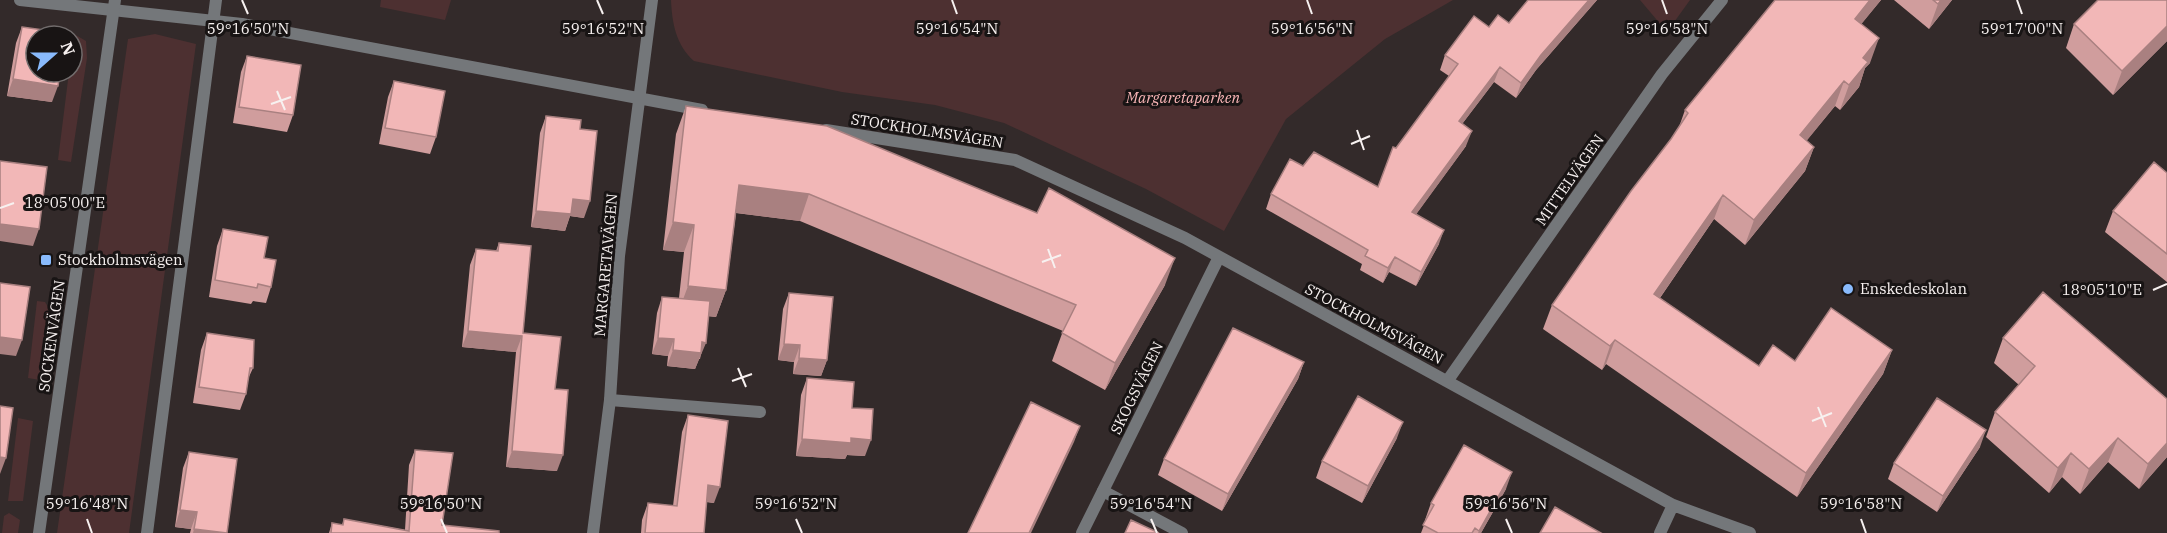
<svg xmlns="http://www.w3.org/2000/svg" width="2167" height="533" font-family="'IBM Plex Serif',serif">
<rect width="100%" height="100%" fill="#332a2a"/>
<!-- green -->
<path fill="#4d3031" d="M381 0H451L445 20 380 7Z
M671 0H1453L1385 39 1286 119 1224 231 1146 189 1004 123 935 105 842 92 694 61C676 45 672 23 671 0Z
M1640 0H1690L1667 32Z
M74 34 86 41 87 58 71 162 58 160 69 72H72Z
M155 34 196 44 129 533H57L128 39Z
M37 301 45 302 50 310 40 380 28 378Z
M18 418 33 421 23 501H8Z
M9 513 20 520 18 533H2L4 516Z"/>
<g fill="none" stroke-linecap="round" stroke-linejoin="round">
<!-- service -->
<path stroke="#74777a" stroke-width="12" d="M610 400 760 412
M1103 491 1182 533"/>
<!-- minor -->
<path stroke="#74777a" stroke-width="12" d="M20 0 242 24 702 110
M826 130 1015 160 1185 238 1673 505 1750 533
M1448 380 1662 74 1722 0
M593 533 610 400 619 256 652 0
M1082 533 1219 257
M1660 533 1673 505"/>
<!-- tertiary -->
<path stroke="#74777a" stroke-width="12" d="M39 533 115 0
M147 533 216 0"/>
</g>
<!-- wall -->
<path fill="#d09d9d" d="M1528 0H1597L1536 70 1516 98 1494 82 1462 124 1466 146 1416 214 1439 244 1416 286 1389 272 1383 283 1360 270 1362 264 1266 209 1271 194 1303 166 1378 187 1396 148 1449 76 1440 70 1445 55 1489 27 1509 23Z
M1775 0H1881L1861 24 1870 63 1865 68 1859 87 1840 110 1835 106 1806 141 1814 147 1805 171 1745 245 1714 219 1660 298 1759 366 1795 361 1892 350 1883 374 1797 497 1606 364 1602 370 1543 329 1552 305 1671 139 1679 127 1685 110Z
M1894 0H1952L1929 29Z
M2167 0V41L2113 95 2066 48 2074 24Z
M22 27 52 102 7 96 16 43Z
M247 56 293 115 287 132 233 123 241 72Z
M394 81 436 137 430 154 379 144 388 97Z
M686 106 1165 285 1105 390 1052 361 1063 331 800 221 736 213 726 290 716 317 708 316 700 359H699L695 369 667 366 668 356 652 354 657 313 662 297 679 298 684 252 663 250 676 134Z
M546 116 580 129 584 218 570 216 565 231 531 227 540 133Z
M2167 173V282L2105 232 2113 211Z
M223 229 264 258 271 287 266 303 253 301 251 304 209 297 217 246Z
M499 243 523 333 555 389 557 471 506 467 516 352 462 347 470 265 476 249 496 251Z
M789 293 827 360 821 376 793 374 794 362 778 360 783 309Z
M207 333 253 368 248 379 246 394 240 410 193 403 201 350Z
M2003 338 2167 399V457L2139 489 2108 462 2080 494 2062 477 2049 493 1986 437 1995 412 2019 385 1994 363Z
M1304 362 1298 379 1222 511 1158 475 1164 459Z
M807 378 852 408 865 456 847 455 845 459 796 456 801 395Z
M688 415 714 503 706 502 704 533H641L642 520 648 503 673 506 682 432Z
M1397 438 1362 503 1316 478 1322 461Z
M1980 447 1937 512 1888 479 1894 463Z
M415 450 442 525 499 533H329L332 523 342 525 344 519 405 530 409 465Z
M189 452 227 533H190L191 529 175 527 183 468Z
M1506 489 1481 533H1421L1426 520H1425L1431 503Z"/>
<!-- shaded-wall -->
<path fill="#a98080" d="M1589 0H1597L1536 70 1516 98 1521 83 1541 55Z
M1870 0H1881L1846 43 1855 19Z
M1941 0H1952L1929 29 1938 4Z
M2167 26V41L2113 95 2122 71Z
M1879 38 1870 63 1865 68 1859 87 1840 110 1849 85 1863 58Z
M1500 67 1494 82 1453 136 1459 121Z
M13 79 58 86 52 102 7 96Z
M1844 81 1835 106 1791 160 1800 135Z
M1472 131 1466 146 1407 227 1412 212Z
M1814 147 1805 171 1745 245 1754 220Z
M739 185 809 194 800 221 729 212Z
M1723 195 1714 219 1646 318 1654 294Z
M573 199 590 201 584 218 570 216 565 231 531 227 536 211Z
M673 222 694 225 684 252 663 250Z
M0 224 39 229 33 246 0 241Z
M1444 230 1439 244 1416 286 1421 272Z
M1395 257 1389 272 1383 283 1388 268Z
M1175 258 1165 285 1105 390 1115 363Z
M688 286 726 290 716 317 678 313Z
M468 331 522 336 516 352 462 347Z
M0 337 22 340 16 356 0 354Z
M658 338 674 339 668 356 652 354Z
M1615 340 1606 364 1602 370 1610 346Z
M702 342 706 343 695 369 667 366 673 350Z
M784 344 800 345 794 362 778 360Z
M1892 350 1883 374 1797 497 1806 473Z
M799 358 827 360 821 376 793 374Z
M1304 362 1298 379 1222 511 1228 494Z
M1403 422 1397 438 1362 503 1368 486Z
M1080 426 1074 442 1031 533H1029Z
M1986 430 1980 447 1937 512 1943 496Z
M851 438 871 440 865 456 847 455 845 459 796 456 802 439Z
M2118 438 2108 462 2080 494 2089 469Z
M2167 443V457L2139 489 2148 464Z
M512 451 563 455 557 471 506 467Z
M2071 453 2062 477 2049 493 2058 468Z
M0 457 6 458 0 474Z
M1512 472 1506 489 1481 533H1478Z
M708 485 720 487 714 503 702 501Z
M180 510 197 512 191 529 175 527Z
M194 529 227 533H193Z"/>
<!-- building -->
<path fill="#f2b7b7" stroke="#a98080" stroke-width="1.5" d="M1528 0H1589L1541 55 1521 83 1500 67 1459 121 1472 131 1412 212 1444 230 1421 272 1395 257 1388 268 1365 256 1368 250 1271 194 1290 159 1303 166 1314 152 1378 187 1393 147 1396 148 1458 64 1445 55 1474 16 1489 27 1498 15 1509 23Z
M1775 0H1870L1855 19 1879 38 1863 58 1868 62 1849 85 1844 81 1800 135 1814 147 1754 220 1723 195 1654 294 1759 366 1773 345 1795 361 1831 308 1892 350 1806 473 1615 340 1610 346 1552 305 1631 191 1671 139 1688 113 1685 110Z
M1933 0H1941L1938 4Z
M2098 0H2167V26L2122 71 2074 24Z
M22 27 66 33 65 36H36V72H60L58 86 13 79Z
M247 56 301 65 293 115 239 107Z
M394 81 445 91 436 137 385 128Z
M686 106 827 126 1037 213 1049 188 1175 258 1115 363 1062 333 1076 305 809 194 739 185 726 290 688 286 694 225 673 222Z
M546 116 581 120 580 129 597 131 590 201 573 199 571 214 536 211Z
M0 161 47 167 39 229 0 224Z
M2154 162 2167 173V254L2113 211Z
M223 229 268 237 264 258 276 260 271 287 258 284 257 288 215 280Z
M499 243 531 246 523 333 561 337 555 389 568 390 563 455 512 451 522 336 468 331 476 249 498 251Z
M0 283 30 287 22 340 0 337Z
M2043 292 2167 399V443L2148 464 2118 438 2089 469 2071 453 2058 468 1995 412 2035 366 2003 338Z
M789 293 833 297 827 360 799 358 800 345 784 344Z
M662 297 710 301 706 343 702 342 701 353 673 350 674 339 658 338Z
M1233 328 1304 362 1228 494 1164 459Z
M207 333 254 340 253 368H250L246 394 199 387Z
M807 378 854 382 852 408 873 409 871 440 851 438V443L802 439Z
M1358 396 1403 422 1368 486 1322 461Z
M1937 398 1986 430 1943 496 1894 463Z
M1031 402 1080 426 1029 533H968Z
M0 406 13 408 6 458 0 457Z
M688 415 728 421 720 487 708 485 704 533H645L648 503 677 506Z
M1464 445 1512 472 1479 531 1475 528 1472 533H1438L1423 525 1434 505 1431 503Z
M415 450 453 453 442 525 499 531V533H331L332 523 343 525 344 519 409 531Z
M189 452 237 459 227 533 194 529 197 512 180 510Z
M1555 507 1601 533H1540Z
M1131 520 1159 533H1125Z"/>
<!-- ticks -->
<path fill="none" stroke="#f7f1f0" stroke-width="2" d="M242 0 248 14M597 0 603 14M952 0 957 14M1307 0 1312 14M1662 0 1667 14M2017 0 2022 14M277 91 285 110M271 104 291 97M1357 130 1364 150M1351 144 1370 136M0 208 14 203M1048 249 1055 268M1042 262 1061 255M2153 290 2167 284M738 368 746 387M732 381 752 374M1818 407 1826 427M1812 421 1832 413M87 519 92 533M441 519 447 533M796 519 802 533M1151 519 1157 533M1506 519 1512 533M1861 519 1866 533"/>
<!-- markers -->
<g fill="#89bafc" stroke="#181414" stroke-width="2">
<rect x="40" y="254" width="12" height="12" rx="3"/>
<circle cx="1848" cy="289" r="6"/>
</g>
<g text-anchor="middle" stroke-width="6" stroke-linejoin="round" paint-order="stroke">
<!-- park labels -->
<g font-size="15" font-style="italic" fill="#f9b5b6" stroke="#181414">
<text x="1183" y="103">Margaretaparken</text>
</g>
<!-- street labels -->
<g font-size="15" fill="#f7f1f0" stroke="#181414">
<text transform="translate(927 131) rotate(9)" y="5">STOCKHOLMSVÄGEN</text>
<text transform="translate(1570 180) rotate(-55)" y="5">MITTELVÄGEN</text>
<text transform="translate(606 265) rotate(-85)" y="5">MARGARETAVÄGEN</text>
<text transform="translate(1374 324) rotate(28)" y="5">STOCKHOLMSVÄGEN</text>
<text transform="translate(52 336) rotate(-82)" y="5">SOCKENVÄGEN</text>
<text transform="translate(1137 388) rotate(-64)" y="5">SKOGSVÄGEN</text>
</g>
<!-- poi labels -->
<g font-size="15" fill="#f7f1f0" stroke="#181414" text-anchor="start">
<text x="58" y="265">Stockholmsvägen</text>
<text x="1860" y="294">Enskedeskolan</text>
</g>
</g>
<g font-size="15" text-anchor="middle" fill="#f7f1f0" stroke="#181414" stroke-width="6" stroke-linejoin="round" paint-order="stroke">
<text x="2022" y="34">59°17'00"N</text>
<text x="248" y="34">59°16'50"N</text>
<text x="603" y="34">59°16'52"N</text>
<text x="957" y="34">59°16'54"N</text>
<text x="1312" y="34">59°16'56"N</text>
<text x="1667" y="34">59°16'58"N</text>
<text x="65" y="208">18°05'00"E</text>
<text x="2102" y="295">18°05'10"E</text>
<text x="87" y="509">59°16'48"N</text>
<text x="441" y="509">59°16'50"N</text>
<text x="796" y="509">59°16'52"N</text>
<text x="1151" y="509">59°16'54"N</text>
<text x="1506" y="509">59°16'56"N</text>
<text x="1861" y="509">59°16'58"N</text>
</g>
<!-- north arrow -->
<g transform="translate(54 54) rotate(69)"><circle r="28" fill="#181414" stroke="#716c6c" stroke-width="1.5"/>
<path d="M0-4.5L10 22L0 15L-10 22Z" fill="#89bafc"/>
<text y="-9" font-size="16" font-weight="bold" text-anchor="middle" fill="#f7f1f0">N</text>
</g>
</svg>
